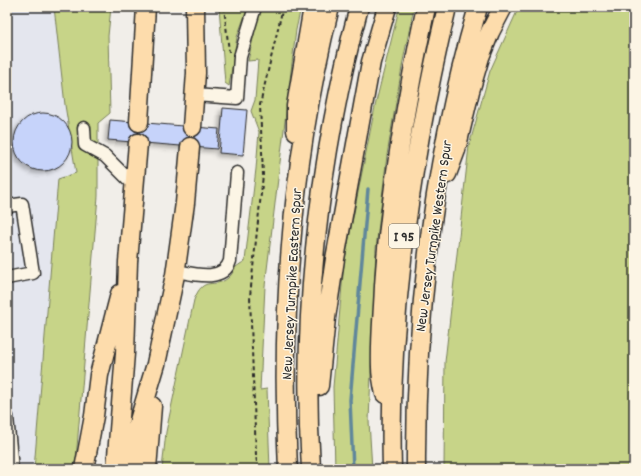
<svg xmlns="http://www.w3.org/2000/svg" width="641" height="476" font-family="Dekko,sans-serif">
<defs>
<filter id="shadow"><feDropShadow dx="-3" dy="3" stdDeviation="2" flood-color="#0004"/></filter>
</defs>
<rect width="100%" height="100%" fill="#f1eee9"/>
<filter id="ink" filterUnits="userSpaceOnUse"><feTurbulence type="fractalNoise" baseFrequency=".025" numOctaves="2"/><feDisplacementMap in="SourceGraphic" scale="8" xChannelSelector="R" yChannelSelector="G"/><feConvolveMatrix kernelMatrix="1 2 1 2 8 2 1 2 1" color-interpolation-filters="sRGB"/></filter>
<g filter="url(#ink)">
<!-- built -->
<path fill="#e4e6ee" d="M7 7H54L65 105 76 174 58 179 34 469H7Z"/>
<!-- green -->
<path fill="#c7d488" stroke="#79805a" d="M54 7H111L108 36 110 113 98 123V196L76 459 73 469H34L58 179 76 173 65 105Z
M219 7H248L237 37 229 86 225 83Z
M260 7H301L296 30 265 286 260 390 267 389 270 469H162L166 432 194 300C204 274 213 290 228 278 231 276 233 272 235 268 238 265 242 263 245 261L256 169 259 132 251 111 255 100 258 60 248 61Z
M401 7H414L403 61 387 155 376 248 369 421 372 469H335L333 387 344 263 376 102 398 13Z
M519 7H634V469H444L445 362 469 146 490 71Z"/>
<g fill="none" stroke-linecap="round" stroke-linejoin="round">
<!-- stream -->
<path stroke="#61879b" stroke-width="3.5" d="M353 469 350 400 368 189"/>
</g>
<!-- building -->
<path fill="#c6d3fa" stroke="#2b2b2b" filter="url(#shadow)" d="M223 108 247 110 243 155 219 153Z
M14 142a29 29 0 1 1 58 0a29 29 0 1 1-58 0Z
M110 120 219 129 217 149 108 140Z"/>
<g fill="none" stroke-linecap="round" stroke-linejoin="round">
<defs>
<path id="minor" d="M194 95 237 98 240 57 255 7
M84 128 85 145 105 156 135 186
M7 206 22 204 33 273 7 278
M176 271C193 274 223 283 230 261L237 173
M7 417 12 469"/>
<path id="highway" d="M139 122 146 7
M192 127 196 73 195 7
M296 131V106L313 7
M447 174 456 150 470 91 480 57 490 32 503 7
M319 386 326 318 335 259 371 62 387 7
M385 394C383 385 381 376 381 367 380 340 383 313 384 286 390 191 406 99 426 7
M84 469 94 416 99 375 120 294
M116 469 125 353 128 262 138 143
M129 469 135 434 156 364 175 275 185 203 190 147
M147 469 152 406
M288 469C280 314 292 158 330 7
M311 469C301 315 319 156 359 7
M392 469C388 313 411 158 447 7
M416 469C415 313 434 157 478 7"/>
</defs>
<!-- minor casing -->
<use href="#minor" stroke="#2b2b2b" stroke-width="15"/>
<!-- highway casing -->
<use href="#highway" stroke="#2b2b2b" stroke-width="21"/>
<!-- path -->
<path stroke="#2b2b2b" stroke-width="2" stroke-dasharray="4 3" stroke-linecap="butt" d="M224 7 229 52
M258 469 256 456 250 296 263 175 260 105 283 7"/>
<!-- minor -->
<use href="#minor" stroke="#fcf5e5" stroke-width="12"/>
<!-- highway -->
<use href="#highway" stroke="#fddcac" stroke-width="18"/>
</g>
</g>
<g text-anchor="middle" stroke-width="3" stroke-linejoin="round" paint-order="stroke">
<!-- shield labels -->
<rect fill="#fcf5e5" stroke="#6a6863" stroke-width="1" x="389" y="224" width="30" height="24" rx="3"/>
<g font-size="14" font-weight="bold" fill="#2b2b2b">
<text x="404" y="241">I 95</text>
</g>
<!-- street labels -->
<g font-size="15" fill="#2b2b2b" stroke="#fcf5e5">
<text transform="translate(433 236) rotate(-82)" y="5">New Jersey Turnpike Western Spur</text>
<text transform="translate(291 284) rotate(-87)" y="5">New Jersey Turnpike Eastern Spur</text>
</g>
</g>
<!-- margin -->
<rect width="641" height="476" fill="none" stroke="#fcf5e5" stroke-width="24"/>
<rect x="12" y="12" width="617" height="452" fill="none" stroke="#2b2b2b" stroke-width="1.5" filter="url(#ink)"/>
</svg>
